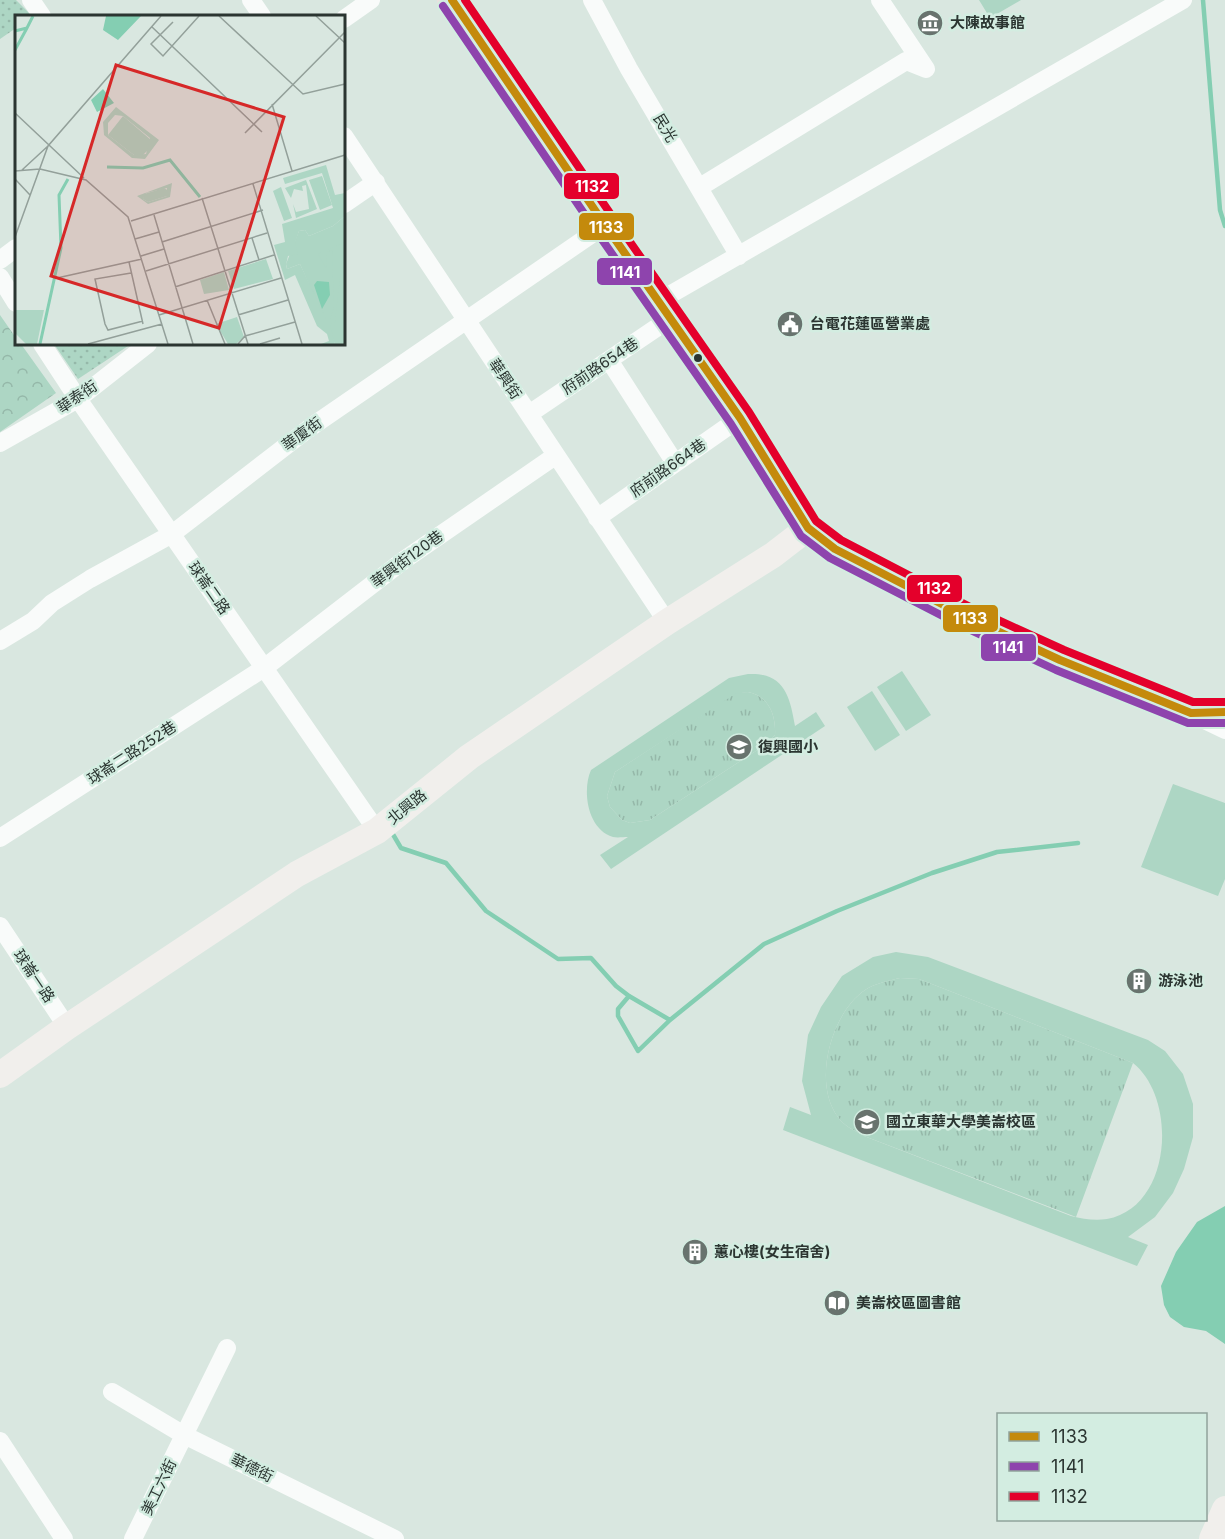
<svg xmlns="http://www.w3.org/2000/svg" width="1225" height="1539" font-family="Inter,'Noto Sans TC',sans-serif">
<defs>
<pattern id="grass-tufts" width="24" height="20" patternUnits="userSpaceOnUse" patternTransform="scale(1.5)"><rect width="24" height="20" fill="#add6c4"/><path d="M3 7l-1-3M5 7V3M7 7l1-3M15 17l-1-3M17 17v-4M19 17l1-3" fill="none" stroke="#95b8a9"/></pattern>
<pattern id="forest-crowns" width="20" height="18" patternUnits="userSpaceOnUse" patternTransform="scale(1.5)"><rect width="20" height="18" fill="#add6c4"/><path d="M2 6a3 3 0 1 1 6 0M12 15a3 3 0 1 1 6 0" fill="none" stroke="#95b8a9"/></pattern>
<pattern id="park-dots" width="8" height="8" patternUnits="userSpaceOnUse" patternTransform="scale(1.5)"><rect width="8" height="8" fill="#add6c4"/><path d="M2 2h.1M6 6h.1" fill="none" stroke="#95b8a9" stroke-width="1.8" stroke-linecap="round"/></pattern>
</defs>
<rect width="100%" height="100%" fill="#d9e7e0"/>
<!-- grass -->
<path fill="url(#grass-tufts)" d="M748 692C769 696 776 715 775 735L765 745 650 820 630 823 622 820 610 807 607 796 615 772 735 693Z
M900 978 919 979 1133 1063 1076 1217 864 1136C854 1130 844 1126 838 1117 812 1083 831 1013 865 990 876 983 888 981 900 978Z"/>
<!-- forest -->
<path fill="url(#forest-crowns)" d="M0 315 16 338V344H21L56 393 0 432Z"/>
<!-- park -->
<path fill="url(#park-dots)" d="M0 0H16L32 16H16V28L0 39Z
M54 344H131L78 379Z"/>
<!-- pitch -->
<path fill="#add6c4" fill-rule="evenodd" d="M979 0H1021L990 18Z
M902 671 931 715 906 731 877 687Z
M748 674C784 672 790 696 795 726L816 712 825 726 611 869 600 855 628 837C624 837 617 838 613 837 587 829 582 790 591 770L729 678ZM748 692C769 696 776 715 775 735L765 745 650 820 630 823 622 820 610 807 607 796 615 772 735 694Z
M872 691 900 735 875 751 847 707Z
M1173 784 1225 803V879L1218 896 1141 867Z
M896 952 928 957 1148 1040 1165 1051 1183 1074 1193 1104V1137L1184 1169 1173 1193 1155 1217 1128 1237 1148 1245 1137 1266 783 1130 790 1107 811 1115 802 1081 808 1035 821 1007 842 976 873 957ZM900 978 919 979 1133 1063C1178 1099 1172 1207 1107 1219 1095 1221 1083 1219 1071 1216L864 1136C854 1130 844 1126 838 1117 812 1083 831 1013 865 990 876 983 888 981 900 978Z"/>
<!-- water -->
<path fill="#84ceb2" d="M1225 1206V1344L1206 1331 1184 1327 1170 1317 1164 1305 1161 1286 1176 1252 1197 1222Z"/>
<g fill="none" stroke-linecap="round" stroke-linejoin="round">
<!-- stream -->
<path stroke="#84ceb2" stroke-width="4.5" d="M1203 0 1220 210 1225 226
M391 831 401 848 446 863 486 911 558 959 591 958 616 986 629 996 670 1020 764 944 837 911 932 873 997 852 1078 843
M629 996 618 1009V1016L638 1051 670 1020"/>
<!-- street -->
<path stroke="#f9fbfa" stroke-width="18" d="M31 0 42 16
M251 0 262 16
M592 0 629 69 739 256
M344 19 371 0
M344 136 667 622
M700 187 906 61 926 69 880 0
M344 204 376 182
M0 260 16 248
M0 277 16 303
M659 301 1183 0
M42 344 78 399 377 831
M609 360 675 463
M529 414 671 318
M0 443 78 399 148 344
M597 518 740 418
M0 641 33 621 52 603 90 579 172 534 308 429 605 225
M1198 717 1225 730
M0 838 264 668 404 560 555 456
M0 926 67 1027
M112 1392 184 1435 395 1539
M0 1441 64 1539
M133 1539 227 1348"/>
<!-- secondary -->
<path stroke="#f1efec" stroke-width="26" d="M0 1075 67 1027 297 874 377 831 469 757 667 622 773 555 808 528
M1212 1539 1225 1509"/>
<!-- primary -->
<path stroke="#e8e1de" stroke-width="30" d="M452 0 519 96 605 225 740 418 808 528 835 549 969 618 1060 660 1191 713 1225 712"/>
<defs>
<path id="bus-1" d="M452 0 605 225 740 418 808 528 835 549 969 618 1060 660 1191 713 1225 712"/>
<path id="bus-2" d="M443 6 596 231 731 424 801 536 830 558 964 627 1056 670 1188 723H1225"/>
<path id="bus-3" d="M465 0 614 219 749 412 816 521 841 540 974 609 1064 650 1193 702H1225"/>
</defs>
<!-- bus-1 casing -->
<use href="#bus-1" stroke="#d3ede1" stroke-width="12"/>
<!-- bus-2 casing -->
<use href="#bus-2" stroke="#d3ede1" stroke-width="12"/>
<!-- bus-3 casing -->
<use href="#bus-3" stroke="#d3ede1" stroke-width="12"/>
<!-- bus-1 -->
<use href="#bus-1" stroke="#c48a0c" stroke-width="8"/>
<!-- bus-2 -->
<use href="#bus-2" stroke="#8e44ad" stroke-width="8"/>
<!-- bus-3 -->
<use href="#bus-3" stroke="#e4002b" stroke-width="8"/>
</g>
<!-- icons -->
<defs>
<symbol id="museum-disc" viewBox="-11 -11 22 22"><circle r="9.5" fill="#68736e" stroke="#d3ede1"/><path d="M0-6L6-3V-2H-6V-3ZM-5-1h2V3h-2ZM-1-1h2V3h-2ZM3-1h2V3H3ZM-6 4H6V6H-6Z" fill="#fff"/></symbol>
<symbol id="civic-disc" viewBox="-11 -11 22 22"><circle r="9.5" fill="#68736e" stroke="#d3ede1"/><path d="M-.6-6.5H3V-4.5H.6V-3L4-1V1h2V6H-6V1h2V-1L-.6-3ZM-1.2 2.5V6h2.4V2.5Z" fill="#fff"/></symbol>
<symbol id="school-disc" viewBox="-11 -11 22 22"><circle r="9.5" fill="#68736e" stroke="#d3ede1"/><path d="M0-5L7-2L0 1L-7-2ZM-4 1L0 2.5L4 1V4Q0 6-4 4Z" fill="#fff"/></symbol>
<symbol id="building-disc" viewBox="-11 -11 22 22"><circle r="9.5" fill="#68736e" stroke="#d3ede1"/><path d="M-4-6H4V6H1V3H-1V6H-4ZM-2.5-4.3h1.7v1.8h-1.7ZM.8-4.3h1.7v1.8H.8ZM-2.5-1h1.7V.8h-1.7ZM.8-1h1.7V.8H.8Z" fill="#fff"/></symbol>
<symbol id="university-disc" viewBox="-11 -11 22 22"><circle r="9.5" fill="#68736e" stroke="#d3ede1"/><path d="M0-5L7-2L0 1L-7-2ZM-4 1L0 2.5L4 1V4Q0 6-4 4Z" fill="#fff"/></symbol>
<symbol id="library-disc" viewBox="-11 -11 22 22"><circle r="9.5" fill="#68736e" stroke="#d3ede1"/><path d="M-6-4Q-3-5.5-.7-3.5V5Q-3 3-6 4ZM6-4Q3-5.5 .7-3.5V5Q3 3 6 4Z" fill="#fff"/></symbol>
</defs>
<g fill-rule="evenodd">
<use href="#museum-disc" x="915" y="8" width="30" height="30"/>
<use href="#civic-disc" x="775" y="309" width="30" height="30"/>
<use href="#school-disc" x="724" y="732" width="30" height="30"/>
<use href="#building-disc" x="1124" y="966" width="30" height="30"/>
<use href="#university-disc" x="852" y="1107" width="30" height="30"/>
<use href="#building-disc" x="680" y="1237" width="30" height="30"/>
<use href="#library-disc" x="822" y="1288" width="30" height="30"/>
</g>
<!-- markers -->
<circle fill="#2b3531" stroke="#d3ede1" stroke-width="2" cx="698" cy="358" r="5"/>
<g text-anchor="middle" stroke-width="5" stroke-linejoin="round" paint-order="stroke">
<!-- poi labels -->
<g font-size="15" font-weight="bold" fill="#2b3531" stroke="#d3ede1" text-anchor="start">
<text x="950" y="28">大陳故事館</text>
<text x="810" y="329">台電花蓮區營業處</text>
<text x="758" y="752">復興國小</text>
<text x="1158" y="986">游泳池</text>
<text x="886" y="1127">國立東華大學美崙校區</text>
<text x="714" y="1257">蕙心樓(女生宿舍)</text>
<text x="856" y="1308">美崙校區圖書館</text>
</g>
<!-- street labels -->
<g font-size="15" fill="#2b3531" stroke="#d3ede1">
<text transform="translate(665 128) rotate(59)" y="5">民光</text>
<text transform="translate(600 366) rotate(-34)" y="5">府前路654巷</text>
<text transform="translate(505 379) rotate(56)" y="5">華興街</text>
<text transform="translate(77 397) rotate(-34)" y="5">華泰街</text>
<text transform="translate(302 434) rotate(-36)" y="5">華廈街</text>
<text transform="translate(668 468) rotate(-35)" y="5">府前路664巷</text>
<text transform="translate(407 559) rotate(-36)" y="5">華興街120巷</text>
<text transform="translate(209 588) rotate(55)" y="5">球崙二路</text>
<text transform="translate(132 753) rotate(-33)" y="5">球崙二路252巷</text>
<text transform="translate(407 807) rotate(-39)" y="5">北興路</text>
<text transform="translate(34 976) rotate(56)" y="5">球崙一路</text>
<text transform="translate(252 1468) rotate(26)" y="5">華德街</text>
<text transform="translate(159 1487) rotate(-64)" y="5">美工六街</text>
</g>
</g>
<!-- overview -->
<g transform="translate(15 15)">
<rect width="330" height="330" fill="#d9e7e0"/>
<path d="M108 101 136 125 135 133 127 141 119 140 93 120ZM149 173 154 176 152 181 133 187 128 184 129 179ZM330 201V329H320L285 249 272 254 271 249 284 216 290 215 294 221 318 211Z" fill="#add6c4"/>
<path d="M311 150 320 180 330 178V201L318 211 294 221 290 215 284 216 280 228 283 239 273 241 271 250 272 254 285 249 311 304H315L319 292 317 235 312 237 311 253 303 239 326 229 330 218 320 307 315 310 320 329H306L314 326 312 319 302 311 280 260 270 265 259 230 270 227 267 209 318 193 307 158 270 169 268 163ZM251 244 258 264 219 274 213 256ZM0 295H29L22 329H11L0 318Z" fill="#add6c4"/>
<path d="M307 161 317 190 305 195 294 165ZM291 165 302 194 281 203 278 189 281 197 294 194 291 170 287 171 288 176 279 174 276 183 270 173ZM266 172 277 203 269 206 258 176ZM209 257 214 275 189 279 185 265ZM222 302 229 322 221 329H213L201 309Z" fill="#add6c4"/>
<path d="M101 92 144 125 130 144 117 143 89 120 88 107ZM100 100 108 101 135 123 131 139 119 140 93 120V108ZM157 168 155 182 133 189 122 181ZM152 173V181L133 187 128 184 131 178Z" fill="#add6c4" fill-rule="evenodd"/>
<path d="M91 1H126L103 25 88 15ZM88 74 99 88 82 97 76 85ZM302 266 314 267 315 280 307 294 299 270Z" fill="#84ceb2"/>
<path fill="none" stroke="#84ceb2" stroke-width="3" d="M0 16 12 13 18 1M0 35 12 13M92 152 128 153 155 145 185 182M25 329 46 233 44 180 53 164"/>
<path fill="none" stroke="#93a09a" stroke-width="1.5" d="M204 1 288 79 330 69M301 1 330 28M158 7 136 29 148 41 184 1M137 12 247 117M257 89 277 156M0 98 69 163M230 118 330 17M7 155 33 131M0 156 25 154 71 165 113 202 153 329M0 164 15 180M238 169 287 329M187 183 233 329M139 200 178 329M116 206 330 140M0 222 33 131 146 1M237 223 244 245M120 224 144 217M147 227 248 195M126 241 149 234M114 247 128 309M131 256 252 218M116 258 80 264 90 309 93 315 128 306M42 263 127 244M160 272 259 240M192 285 210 329M144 300 266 263M223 300 273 285M73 329 147 309M223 329 230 321 280 307M245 329 265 323"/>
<path fill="#d62828" fill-opacity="0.15" stroke="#d62828" stroke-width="3" d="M101 50 269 102 204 313 36 261Z"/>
<rect width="330" height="330" fill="none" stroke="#2b3531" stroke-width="3"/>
</g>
<g stroke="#d3ede1" stroke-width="2">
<rect x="563" y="172" width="57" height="28" rx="6" fill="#e4002b"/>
<rect x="578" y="212" width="57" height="29" rx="6" fill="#c48a0c"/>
<rect x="596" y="257" width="57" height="29" rx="6" fill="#8e44ad"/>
<rect x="906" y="574" width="57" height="29" rx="6" fill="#e4002b"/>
<rect x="942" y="604" width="57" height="29" rx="6" fill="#c48a0c"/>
<rect x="980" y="633" width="57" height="29" rx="6" fill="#8e44ad"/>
</g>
<g font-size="16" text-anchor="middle" font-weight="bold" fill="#fff">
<text x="592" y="192">1132</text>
<text x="606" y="233">1133</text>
<text x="625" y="278">1141</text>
<text x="934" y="594">1132</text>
<text x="970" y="624">1133</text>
<text x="1008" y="653">1141</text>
</g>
<!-- legend -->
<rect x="997" y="1413" width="210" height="108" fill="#d3ede1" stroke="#90a39b" stroke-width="1.5"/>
<rect x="1009" y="1432" width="30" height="9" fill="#c48a0c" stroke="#90a39b" stroke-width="1.5"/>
<text x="1051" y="1443" font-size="18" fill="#2b3531">1133</text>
<rect x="1009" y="1462" width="30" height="9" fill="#8e44ad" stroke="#90a39b" stroke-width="1.5"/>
<text x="1051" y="1473" font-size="18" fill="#2b3531">1141</text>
<rect x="1009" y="1492" width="30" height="9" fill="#e4002b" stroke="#90a39b" stroke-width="1.5"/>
<text x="1051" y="1503" font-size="18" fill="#2b3531">1132</text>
</svg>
